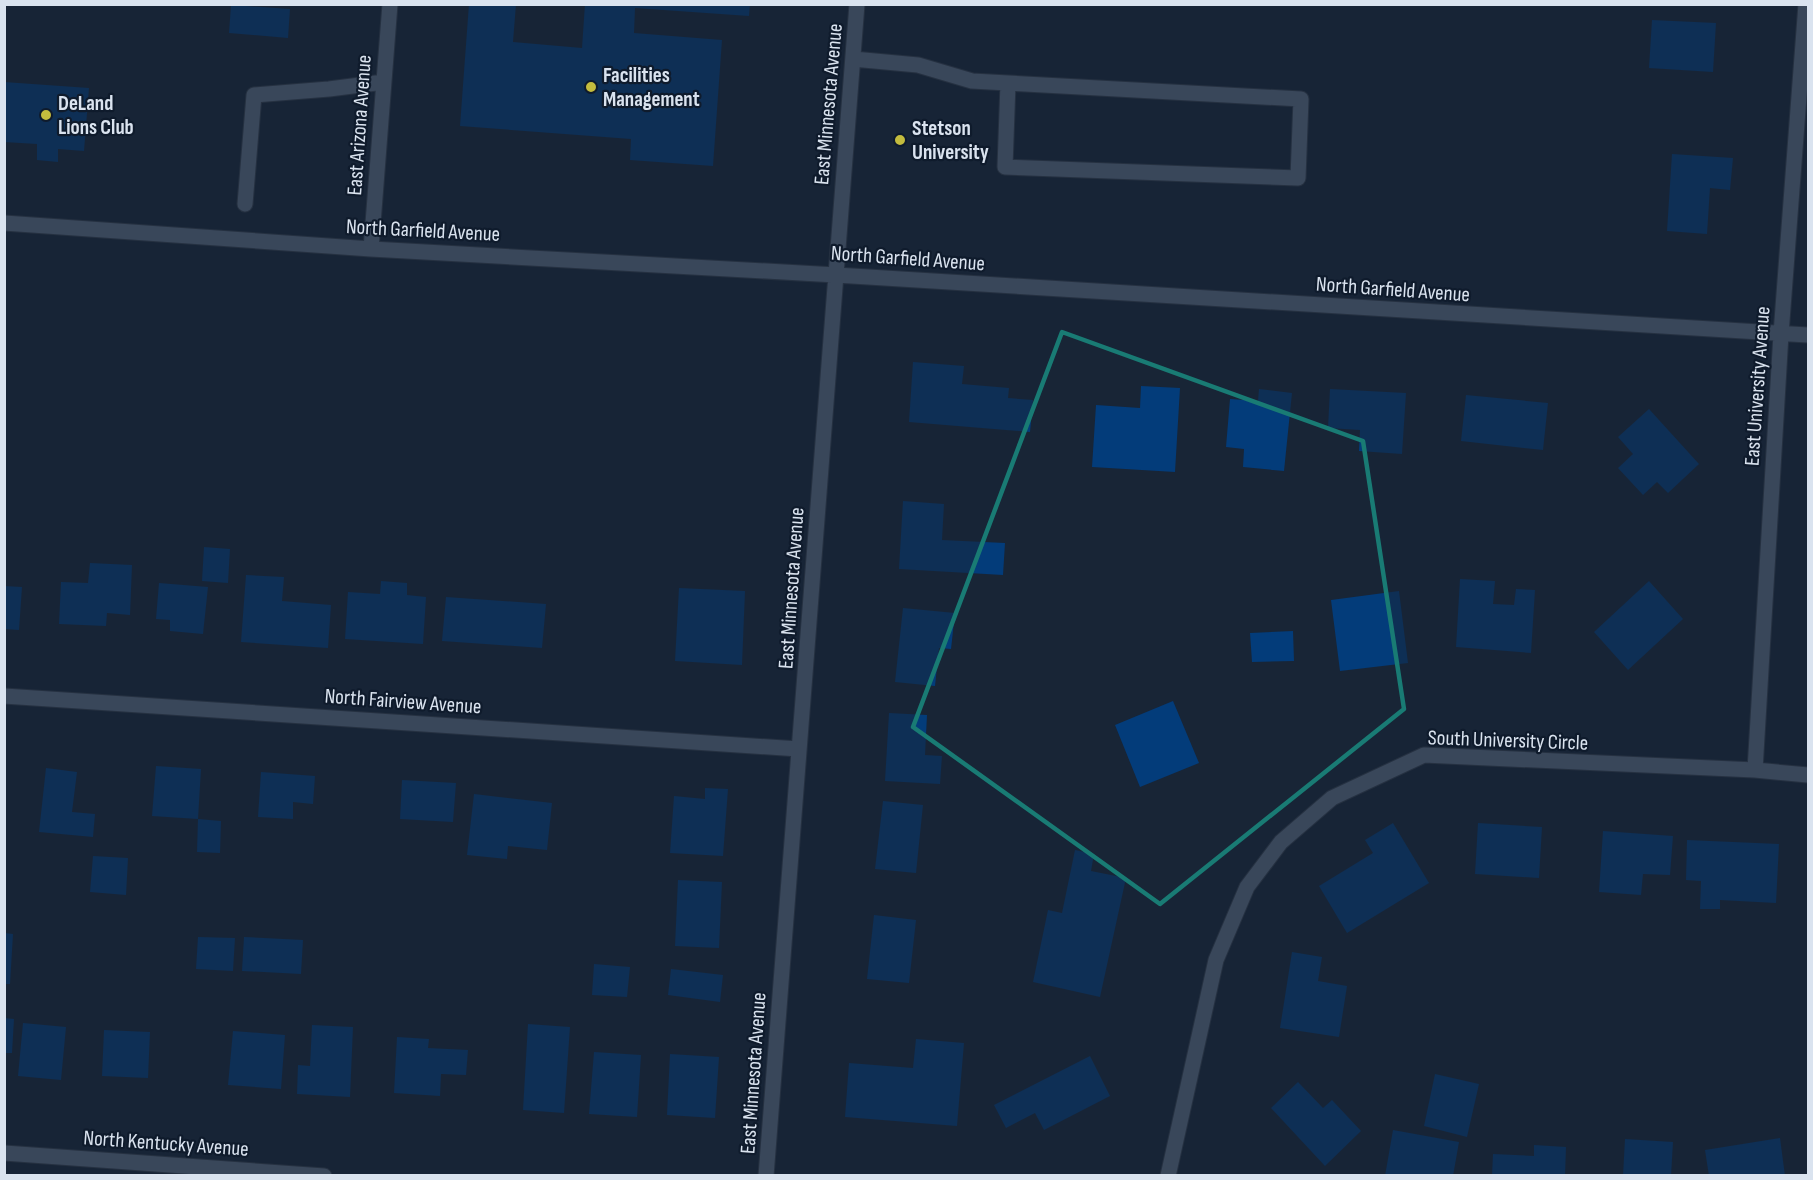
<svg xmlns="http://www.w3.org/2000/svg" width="1813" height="1180" font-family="'Sofia Sans Condensed',sans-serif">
<rect width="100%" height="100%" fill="#182536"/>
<!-- building -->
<path fill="#033c7a" d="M469 4H516L513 42 582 48 585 4H750L749 16 635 8 634 33 722 40 713 166 630 160 631 139 460 126Z
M231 5 290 9 288 38 229 33Z
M1652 20 1716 23 1713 72 1649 68Z
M4 82 89 88 84 151 58 149V162L37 160V144L4 142Z
M1672 154 1733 158 1730 190 1710 188 1707 234 1667 231Z
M913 362 964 366 962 384 1009 388 1008 398 1033 400 1030 432 909 422Z
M1141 386 1180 388 1175 472 1092 467 1096 405 1140 408Z
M1259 389 1292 393 1284 471 1243 467 1244 449 1226 447 1230 399 1258 401Z
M1330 389 1406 393 1402 454 1359 451 1360 430 1328 428Z
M1466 395 1548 403 1543 450 1461 441Z
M1649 409 1699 464 1668 493 1657 482 1643 495 1618 468 1633 454 1618 437Z
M903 501 944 504 942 540 1005 543 1003 575 899 569Z
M204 547 230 549 228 583 202 581Z
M90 563 132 565 130 615 107 613 106 626 59 624 61 582 88 583Z
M246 575 284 577 282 601 331 605 328 648 241 642Z
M1460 579 1495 581 1493 604 1514 605 1516 589 1535 590 1531 653 1456 647Z
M381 581 407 583V595L426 597 423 644 345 639 348 592 380 594Z
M1649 581 1683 619 1628 670 1594 632Z
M159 583 208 587 203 634 170 631V620L156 619Z
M4 586 22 587 19 630 4 629Z
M679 588 745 591 742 665 675 661Z
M1399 591 1408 663 1340 671 1331 600Z
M446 597 546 604 542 648 442 641Z
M903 608 955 613 951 649 939 648 935 686 895 682Z
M1293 631 1294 661 1252 662 1250 633Z
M1173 701 1199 763 1140 787 1115 725Z
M889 713 927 715 925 755 942 756 940 784 885 781Z
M156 766 201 769 198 819 152 816Z
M46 768 77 772 72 812 95 814 93 837 39 832Z
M261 772 315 776 313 804 293 802V819L258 817Z
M402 780 456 783 453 822 400 819Z
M705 788 728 789 723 856 670 853 674 796 705 799Z
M474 794 552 803 547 850 508 846 507 859 467 855Z
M883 801 923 805 916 873 875 869Z
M198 819 221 821 220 853 197 852Z
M1393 823 1429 883 1347 933 1319 886 1373 853 1365 840Z
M1478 823 1542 827 1539 878 1475 874Z
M1603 831 1673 836 1670 875 1643 874 1641 895 1599 892Z
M1687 840 1779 844 1776 903 1720 900V909H1700L1701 881 1686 880Z
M1075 850 1094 854 1091 871 1126 878 1100 997 1033 982 1048 910 1062 913Z
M93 856 128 858 126 895 90 892Z
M678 880 722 882 719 948 675 946Z
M874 915 916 920 909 983 867 979Z
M4 933 13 934 10 984H4Z
M198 937 235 938 233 971 196 969Z
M244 937 303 940 301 974 242 971Z
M1292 952 1322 957 1318 981 1347 986 1339 1037 1280 1028Z
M594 964 630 967 627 997 592 995Z
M671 969 723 975 720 1002 668 995Z
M4 1018 14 1019 12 1053H4Z
M23 1023 66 1027 61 1080 18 1076Z
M528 1024 570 1027 564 1113 523 1110Z
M312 1025 353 1027 350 1097 297 1094 298 1065 310 1066Z
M104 1030 150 1032 148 1078 102 1076Z
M233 1031 285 1035 281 1089 228 1085Z
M397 1037 429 1039 428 1048 468 1050 466 1075 441 1074 440 1096 394 1093Z
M916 1039 964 1043 957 1126 845 1117 849 1063 913 1068Z
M594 1052 641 1055 637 1117 589 1114Z
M670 1054 719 1057 715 1118 667 1115Z
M1090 1056 1110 1096 1044 1130 1035 1113 1006 1128 994 1105Z
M1435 1074 1479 1084 1467 1137 1424 1126Z
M1298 1082 1323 1108 1332 1100 1361 1131 1325 1166 1271 1108Z
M1393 1130 1459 1142 1453 1176H1385Z
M1780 1138 1785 1176H1709L1705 1150Z
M1625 1139 1673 1142 1671 1176H1623Z
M1534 1145 1566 1147 1565 1176H1492L1493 1154 1534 1156Z"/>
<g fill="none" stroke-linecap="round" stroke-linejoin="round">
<defs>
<path id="minor" d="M853 59 918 65 972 81 1008 83 1301 99 1298 178 1005 167 1008 83
M245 204 254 95 329 89 384 82
M4 223 371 249 836 275 1808 335
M371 249 390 4
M4 696 799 749
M1755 770 1781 334 1806 4
M4 1153 324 1176
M766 1176 857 4
M1168 1176 1216 960 1247 887 1281 842 1332 798 1424 755 1755 770 1808 775"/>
</defs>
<!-- minor casing -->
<use href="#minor" stroke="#37414f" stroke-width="17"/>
<!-- minor -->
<use href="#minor" stroke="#627186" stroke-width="15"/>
</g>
<!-- marked area -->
<path d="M0 0H1813V1180H0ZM1062 332 1363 441 1404 709 1160 904 913 727Z" fill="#182536" fill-opacity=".55" fill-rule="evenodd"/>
<path fill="none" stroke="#197b74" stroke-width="4.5" stroke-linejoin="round" d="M1062 332 1363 441 1404 709 1160 904 913 727Z"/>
<!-- markers -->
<g fill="#c4bc3e" stroke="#0f1b2c" stroke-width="2">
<circle cx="591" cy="87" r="6"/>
<circle cx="46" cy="115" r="6"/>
<circle cx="900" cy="140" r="6"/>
</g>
<g text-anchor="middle" stroke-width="4.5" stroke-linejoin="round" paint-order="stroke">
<!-- poi labels -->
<g font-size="21" font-weight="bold" fill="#dae3ef" stroke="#0f1b2c" text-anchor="start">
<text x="603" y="82">Facilities<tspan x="603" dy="24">Management</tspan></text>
<text x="58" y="110">DeLand<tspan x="58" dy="24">Lions Club</tspan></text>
<text x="912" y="135">Stetson<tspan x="912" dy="24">University</tspan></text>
</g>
<!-- street labels -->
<g font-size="21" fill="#dae3ef" stroke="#0f1b2c">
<text transform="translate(828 104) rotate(-85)" y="7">East Minnesota Avenue</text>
<text transform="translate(359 125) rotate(-86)" y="7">East Arizona Avenue</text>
<text transform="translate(423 230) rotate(3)" y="7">North Garfield Avenue</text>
<text transform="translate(908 258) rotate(4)" y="7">North Garfield Avenue</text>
<text transform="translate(1393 289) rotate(4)" y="7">North Garfield Avenue</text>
<text transform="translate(1757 386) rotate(-86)" y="7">East University Avenue</text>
<text transform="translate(791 588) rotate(-86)" y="7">East Minnesota Avenue</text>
<text transform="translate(403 701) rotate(4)" y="7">North Fairview Avenue</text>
<text transform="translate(1508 740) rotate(2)" y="7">South University Circle</text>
<text transform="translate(753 1073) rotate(-86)" y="7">East Minnesota Avenue</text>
<text transform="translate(166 1143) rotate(4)" y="7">North Kentucky Avenue</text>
</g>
</g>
<!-- border -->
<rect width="1813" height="1180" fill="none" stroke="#dae3ef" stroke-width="12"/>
</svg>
